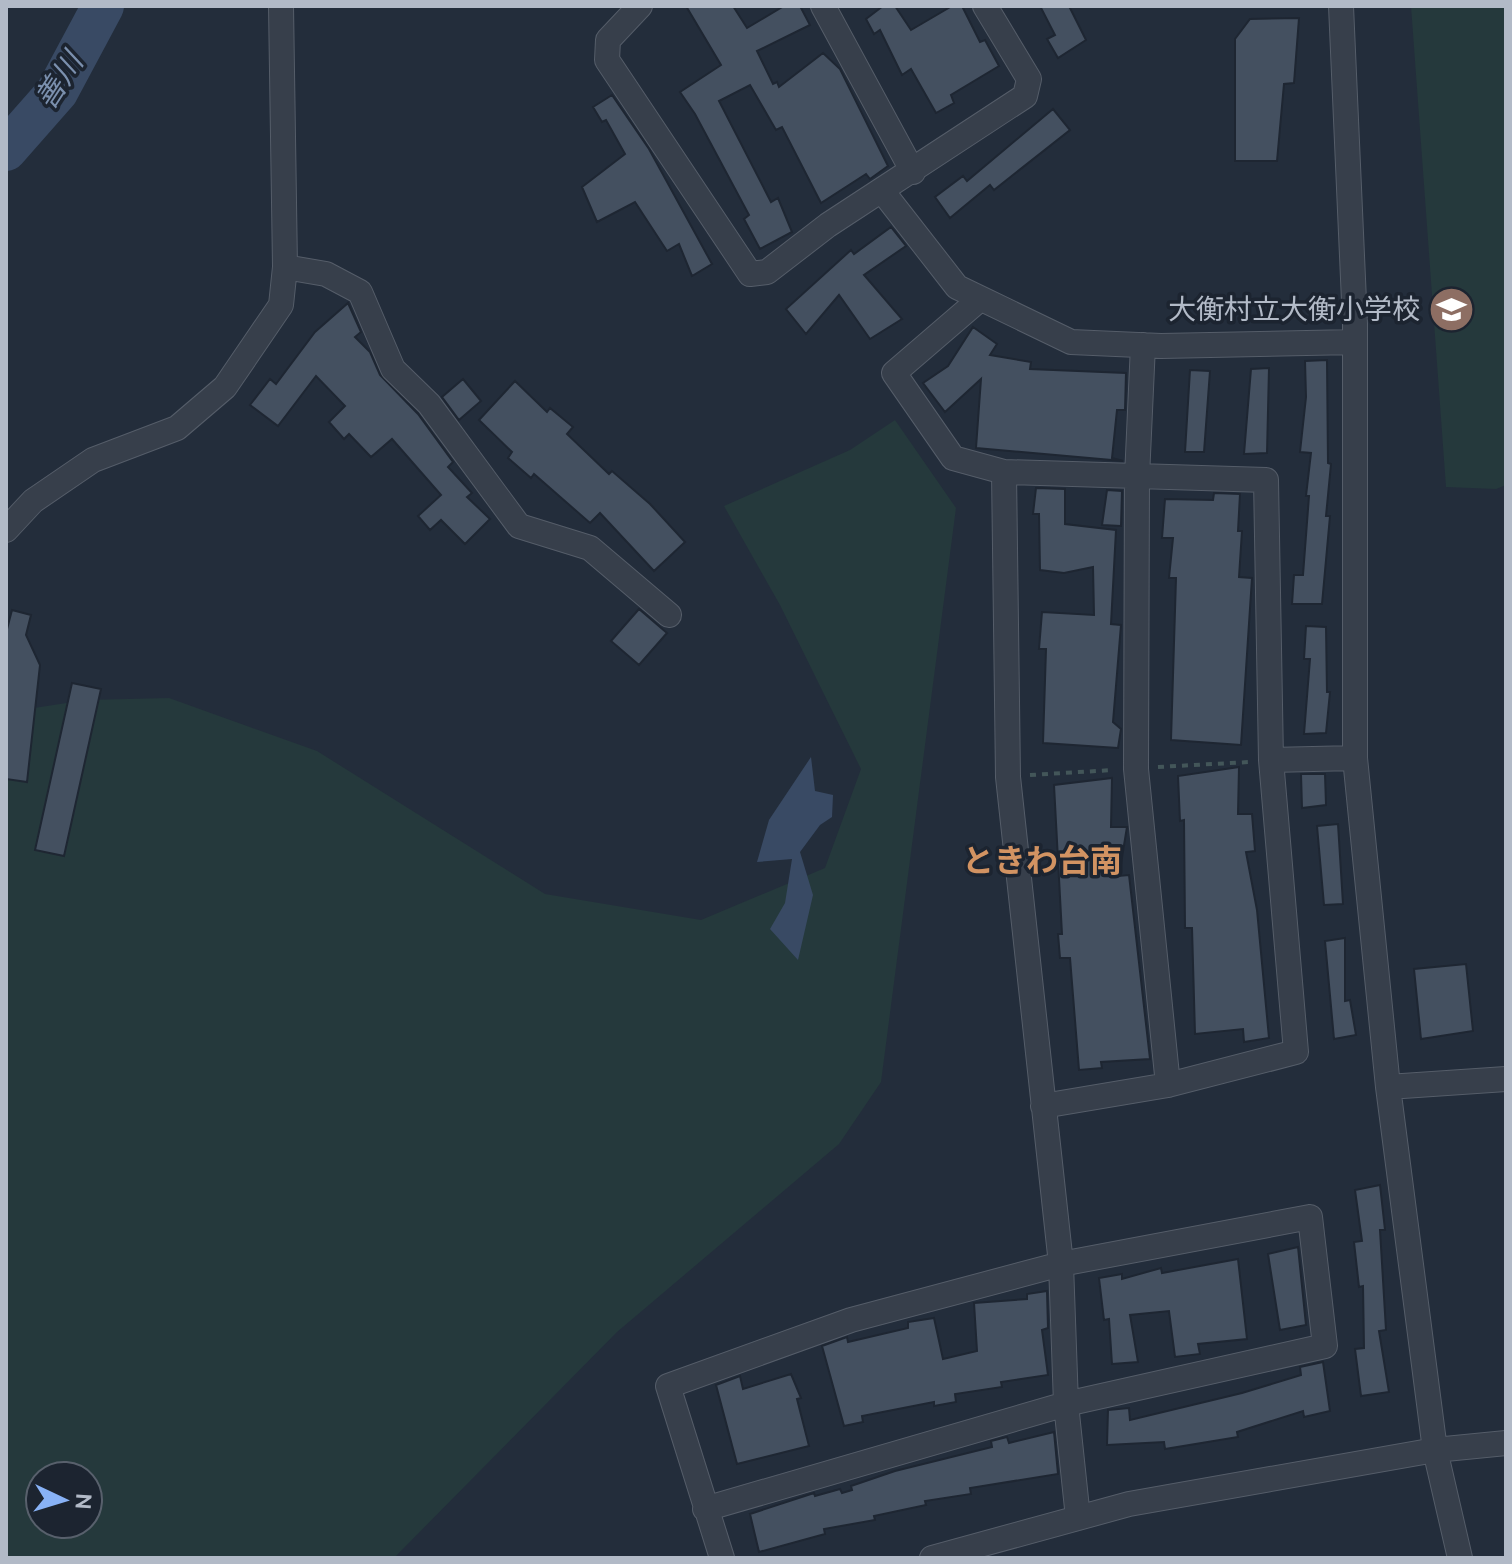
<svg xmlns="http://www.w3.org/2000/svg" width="1512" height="1564" font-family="Ubuntu,'Noto Sans JP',sans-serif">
<rect width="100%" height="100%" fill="#232d3b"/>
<!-- green -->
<path fill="#25393c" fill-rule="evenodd" d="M1411 6H1506V485L1496 489 1446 487Z
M895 420 956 508 881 1082 839 1144 617 1332 394 1558H6V737L21 710 86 700 169 698 317 751 545 894 701 920 825 868 861 769 780 605 724 506 850 450ZM40 1476H88V1524H40Z"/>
<!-- water -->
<path fill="#394a64" d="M811 757 815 791 833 795 832 817 820 825 800 852 813 895 798 960 770 929 785 903 792 859 757 862 769 820Z"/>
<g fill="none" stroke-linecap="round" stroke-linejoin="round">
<!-- river -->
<path stroke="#394a64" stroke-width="42" d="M6 150 57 92 103 6"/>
</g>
<!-- building -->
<path fill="#445060" stroke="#1e2632" stroke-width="2" d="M686 6H733L747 28 784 6H800L810 25 757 51 773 84 777 82 779 87 823 53 840 69 888 166 870 179 866 174 821 203 782 127 776 130 750 85 719 101 771 202 778 198 792 232 760 249 744 219 749 215 695 114 680 92 721 65Z
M883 6H895L911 30 952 6H962L980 42 985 40 999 66 951 95 954 103 936 113 911 69 902 75 880 30 874 34 866 19Z
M1040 6H1069L1086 40 1058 58 1047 39 1055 35Z
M1299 18 1294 83 1284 84 1277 161H1235V39L1250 19Z
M612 95 649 149 712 264 692 276 679 244 667 251 635 202 597 222 582 187 625 154 606 120 602 122 593 107Z
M1053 109 1070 130 994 190 990 185 950 218 935 197 963 176 967 181Z
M891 227 906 246 864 275 902 319 870 339 839 295 806 334 786 309 851 250 854 254Z
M348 303 361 332 355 337 370 352 380 375 418 414 453 462 448 467 472 493 467 497 490 519 465 544 441 520 430 530 418 516 441 495 392 439 371 457 349 434 344 439 329 422 345 406 316 376 278 426 250 405 270 379 276 384 315 332Z
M973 327 997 344 990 355 1031 362 1030 369 1126 373 1125 410H1117L1112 458 1123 461 976 448 981 379 945 412 923 383 948 366Z
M1327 360 1328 463 1331 464 1326 516H1330L1322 604H1292L1294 575H1303L1309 496H1306L1311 453 1300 452 1306 397 1305 361Z
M1269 368 1267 453 1244 454 1251 369Z
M1190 370 1210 371 1204 452H1185Z
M463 379 481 401 459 420 442 397Z
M515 381 547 412 550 408 573 427 567 434 609 474 612 471 650 504 685 542 654 571 600 513 590 523 534 474 531 478 508 458 512 452 479 420Z
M1036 488 1065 489V524L1116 530 1111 624 1121 625 1113 722 1121 729 1118 748 1043 743 1046 649H1039L1042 612 1094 615 1093 567 1064 573 1040 570 1039 514H1033Z
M1107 490 1122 491 1121 526 1102 525Z
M1214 493 1240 494 1238 531H1242L1239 577 1252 578 1241 745 1171 740 1176 578H1169L1173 538H1162L1165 499 1213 500Z
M639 609 667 633 639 665 611 641Z
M12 610 31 615 26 635 40 665 27 782 6 779V633Z
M1306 626 1326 627 1327 692H1330L1326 733 1304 734 1310 659H1304Z
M72 683 101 689 64 856 35 850Z
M1239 767 1238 814H1252L1255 851 1246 852 1257 910 1269 1038 1244 1042 1243 1029 1195 1034 1192 928H1185L1184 820 1180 821 1178 776Z
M1301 774H1325L1326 805 1302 808Z
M1112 778 1111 827H1127L1119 876 1129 875 1150 1059 1101 1062 1102 1068 1079 1070 1070 958H1060L1058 934H1062L1054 785Z
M1338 824 1343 904 1324 905 1317 826Z
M1345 938V1001L1350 1000 1356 1035 1334 1039 1325 941Z
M1466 964 1473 1031 1421 1039 1414 969Z
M1380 1185 1385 1230H1380L1386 1330 1379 1331 1389 1392 1361 1396 1355 1349 1364 1348 1363 1286 1359 1287 1354 1242 1362 1241 1355 1190Z
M1298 1247 1306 1325 1280 1330 1268 1254Z
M1238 1259 1247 1339 1198 1344 1200 1354 1175 1357 1169 1311 1130 1315 1138 1362 1112 1364 1109 1319 1104 1320 1099 1278 1122 1274V1279L1161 1268 1162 1273Z
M1047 1291 1048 1328 1042 1330 1048 1375 1001 1382 1002 1387 955 1394 956 1402 934 1406V1402L862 1416 863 1422 844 1426 822 1346 847 1337 848 1342 908 1328V1322L934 1318 943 1359 977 1351 974 1303 1027 1299V1294Z
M1323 1362 1330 1411 1304 1417 1303 1411 1237 1432 1238 1437 1165 1449 1164 1442 1107 1445 1108 1410 1129 1408 1130 1420 1242 1393 1301 1375 1300 1367Z
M791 1374 801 1398 797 1399 809 1446 737 1464 716 1385 740 1376 743 1389Z
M1054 1432 1058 1474 970 1488 971 1494 925 1501 926 1505 874 1516 875 1520 824 1529 825 1534 759 1552 750 1514 814 1493 815 1496 840 1489 842 1493 852 1490 851 1486 895 1471 992 1447 991 1441 1007 1437 1009 1443Z"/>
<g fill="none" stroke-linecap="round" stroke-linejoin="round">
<defs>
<path id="minor" d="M640 6 608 40 607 60 750 274 767 272 828 225 1025 96 1029 79 985 6
M823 6 913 172
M1341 6 1355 324V758L1388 1087 1435 1450 1460 1558
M883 192 957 287 1071 342 1161 346 1355 342
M285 267 326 274 360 292 393 369 429 404 519 526 590 548 669 615
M980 299 894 373 953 458 1004 472 1266 480 1271 760 1296 1052 1168 1085 1043 1106
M1143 345 1137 477 1136 769 1168 1085
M1004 472 1008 777 1061 1264 1066 1404 1078 1518
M6 530 33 501 93 460 177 428 225 387 281 305 285 267 281 6
M1271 760 1355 758
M1388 1087 1506 1079
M705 1509 1066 1404 1325 1346 1310 1217 1061 1264 851 1320 668 1386 722 1558
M932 1558 1129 1504 1435 1450 1506 1443"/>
</defs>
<!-- minor casing -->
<use href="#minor" stroke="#555d69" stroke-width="26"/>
<!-- path -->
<path stroke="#435659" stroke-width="4" stroke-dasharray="6 6" stroke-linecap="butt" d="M1158 767 1249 762
M1030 775 1113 770"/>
<!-- minor -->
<use href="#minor" stroke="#373f4b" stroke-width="24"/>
</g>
<!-- icons -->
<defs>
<symbol id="school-disc" viewBox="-11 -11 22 22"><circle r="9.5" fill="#8d6e63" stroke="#1c2430"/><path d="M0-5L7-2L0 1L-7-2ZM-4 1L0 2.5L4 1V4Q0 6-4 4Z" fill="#fff"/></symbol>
</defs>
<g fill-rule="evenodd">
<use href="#school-disc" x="1426" y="284" width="51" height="51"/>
</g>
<g text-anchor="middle" stroke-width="7" stroke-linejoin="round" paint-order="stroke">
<!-- poi labels -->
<g font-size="28" fill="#b2bac7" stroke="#1c2430" text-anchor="end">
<text x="1420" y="319">大衡村立大衡小学校</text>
</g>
<!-- water labels -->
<g font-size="30" font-style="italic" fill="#7b90ae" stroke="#1c2430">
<text transform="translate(59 81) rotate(-57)" y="10">善川</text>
</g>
<!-- quarter labels -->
<g font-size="32" font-weight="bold" fill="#d29362" stroke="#1c2430">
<text x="1042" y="872">ときわ台南</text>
</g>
</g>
<!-- border -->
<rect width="1512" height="1564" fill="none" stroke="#b2bac7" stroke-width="16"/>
<!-- north arrow -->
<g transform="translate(64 1500) rotate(94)"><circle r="38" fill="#1c2430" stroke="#58606c" stroke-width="2"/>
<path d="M0-6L14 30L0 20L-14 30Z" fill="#88b2f6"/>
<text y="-12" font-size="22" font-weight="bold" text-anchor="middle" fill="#b2bac7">N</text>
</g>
</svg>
